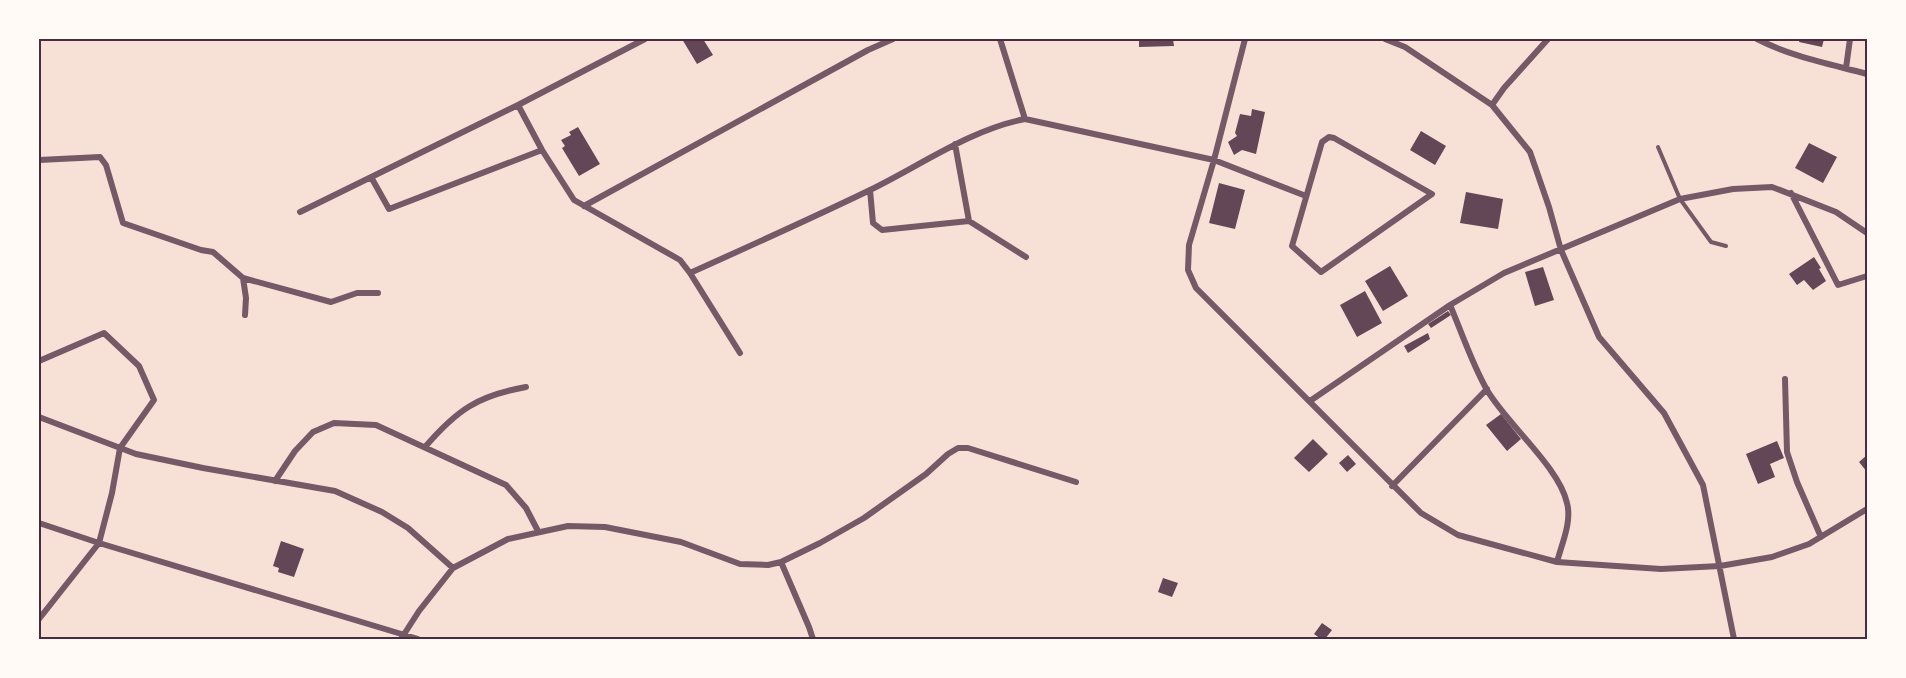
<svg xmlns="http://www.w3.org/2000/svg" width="1906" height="678" font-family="'DejaVu Sans',sans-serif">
<rect width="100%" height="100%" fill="#f7e1d7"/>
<!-- building -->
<path fill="#644757" d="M682 39H703L713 55 697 64Z
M1139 39H1173L1174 46 1139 47Z
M1800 39H1824L1822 47 1799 42Z
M1252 109 1265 112 1256 154 1242 150 1234 155 1228 142 1237 136 1235 133 1240 114 1251 116Z
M578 127 600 164 579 176 562 148 565 146 561 140 571 135 569 132Z
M1421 131 1446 146 1435 165 1410 150Z
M1809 143 1837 157 1823 183 1795 168Z
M1219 183 1245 190 1235 229 1209 223Z
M1466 192 1503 199 1498 229 1460 223Z
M1814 257 1821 268 1819 269 1826 281 1813 290 1804 280 1797 285 1789 274Z
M1390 266 1408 296 1383 311 1365 281Z
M1543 267 1554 300 1535 306 1525 272Z
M1365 291 1382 323 1357 337 1340 305Z
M1448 311 1451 315 1431 328 1428 324Z
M1428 333 1430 339 1408 353 1404 346Z
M1501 414 1521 439 1507 451 1486 425Z
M1313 439 1328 454 1309 472 1294 458Z
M1777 441 1784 458 1770 464 1775 477 1758 484 1746 454Z
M1348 455 1356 464 1347 472 1339 463Z
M1867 455V472L1859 462Z
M281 541 304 549 294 577 278 572 279 568 273 566Z
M1163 578 1178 583 1172 597 1158 592Z
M1322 623 1332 630 1325 639H1321L1314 634Z"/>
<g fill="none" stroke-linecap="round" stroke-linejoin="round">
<!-- service -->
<path stroke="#755966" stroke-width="4" d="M1658 147 1680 199 1711 242 1726 246"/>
<!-- minor -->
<path stroke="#755966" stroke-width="6" d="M1000 39 1025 119
M1245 39 1214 160 1189 245 1188 270 1196 288 1421 513 1458 535 1557 562 1661 569 1720 566 1772 557 1809 544 1867 509
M1385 39 1405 47 1492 105 1530 152 1549 207 1561 250 1599 337 1664 413 1703 485 1734 639
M1757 39C1792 57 1830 64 1867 74
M1846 68 1850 39
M518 105 542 150 574 200 680 260 690 273 740 353
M1492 105 1504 88 1548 39
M1329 137 1334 138 1432 194 1321 272 1292 246 1322 142Z
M955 144 969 221
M39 160 100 157 106 165 123 223 201 250 213 252 243 278 331 302 357 293H378
M371 177 389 209 542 150
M870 190 873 223 882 230 969 221 1026 257
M1791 193 1838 285 1867 276
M584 206 868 50 893 39
M300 212 518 105 645 39
M690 273C750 246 810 219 868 191 920 166 969 130 1025 119L1214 160 1306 196
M243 278 246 298 245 315
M1450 305C1462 333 1472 364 1487 390 1507 424 1559 467 1567 503 1572 522 1562 543 1557 562
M39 361 104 333 139 366 154 400 120 448 112 493 99 543 39 619
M1785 379 1787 452 1797 482 1821 537
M1310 401 1450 305 1504 273 1680 199 1733 189 1772 187 1836 212 1867 233
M39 417 136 454 203 468 335 491 382 512 408 528 453 568
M425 447C457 410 477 396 526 387
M275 481 295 451 313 432 334 423 376 425 506 485 526 508 538 531
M1392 486 1487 389
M39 523 99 543 418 639
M781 562 809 627 813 639
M401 639 419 611 453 568 508 539 568 526 605 527 681 542 740 564 768 565 781 562 820 543 864 518 926 474 948 454 958 448H968L1076 482"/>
</g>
<!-- border -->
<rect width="1906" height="678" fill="none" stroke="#fffaf5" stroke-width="81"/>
<rect x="40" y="40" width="1826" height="598" fill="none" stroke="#4a2c40" stroke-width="2"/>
</svg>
